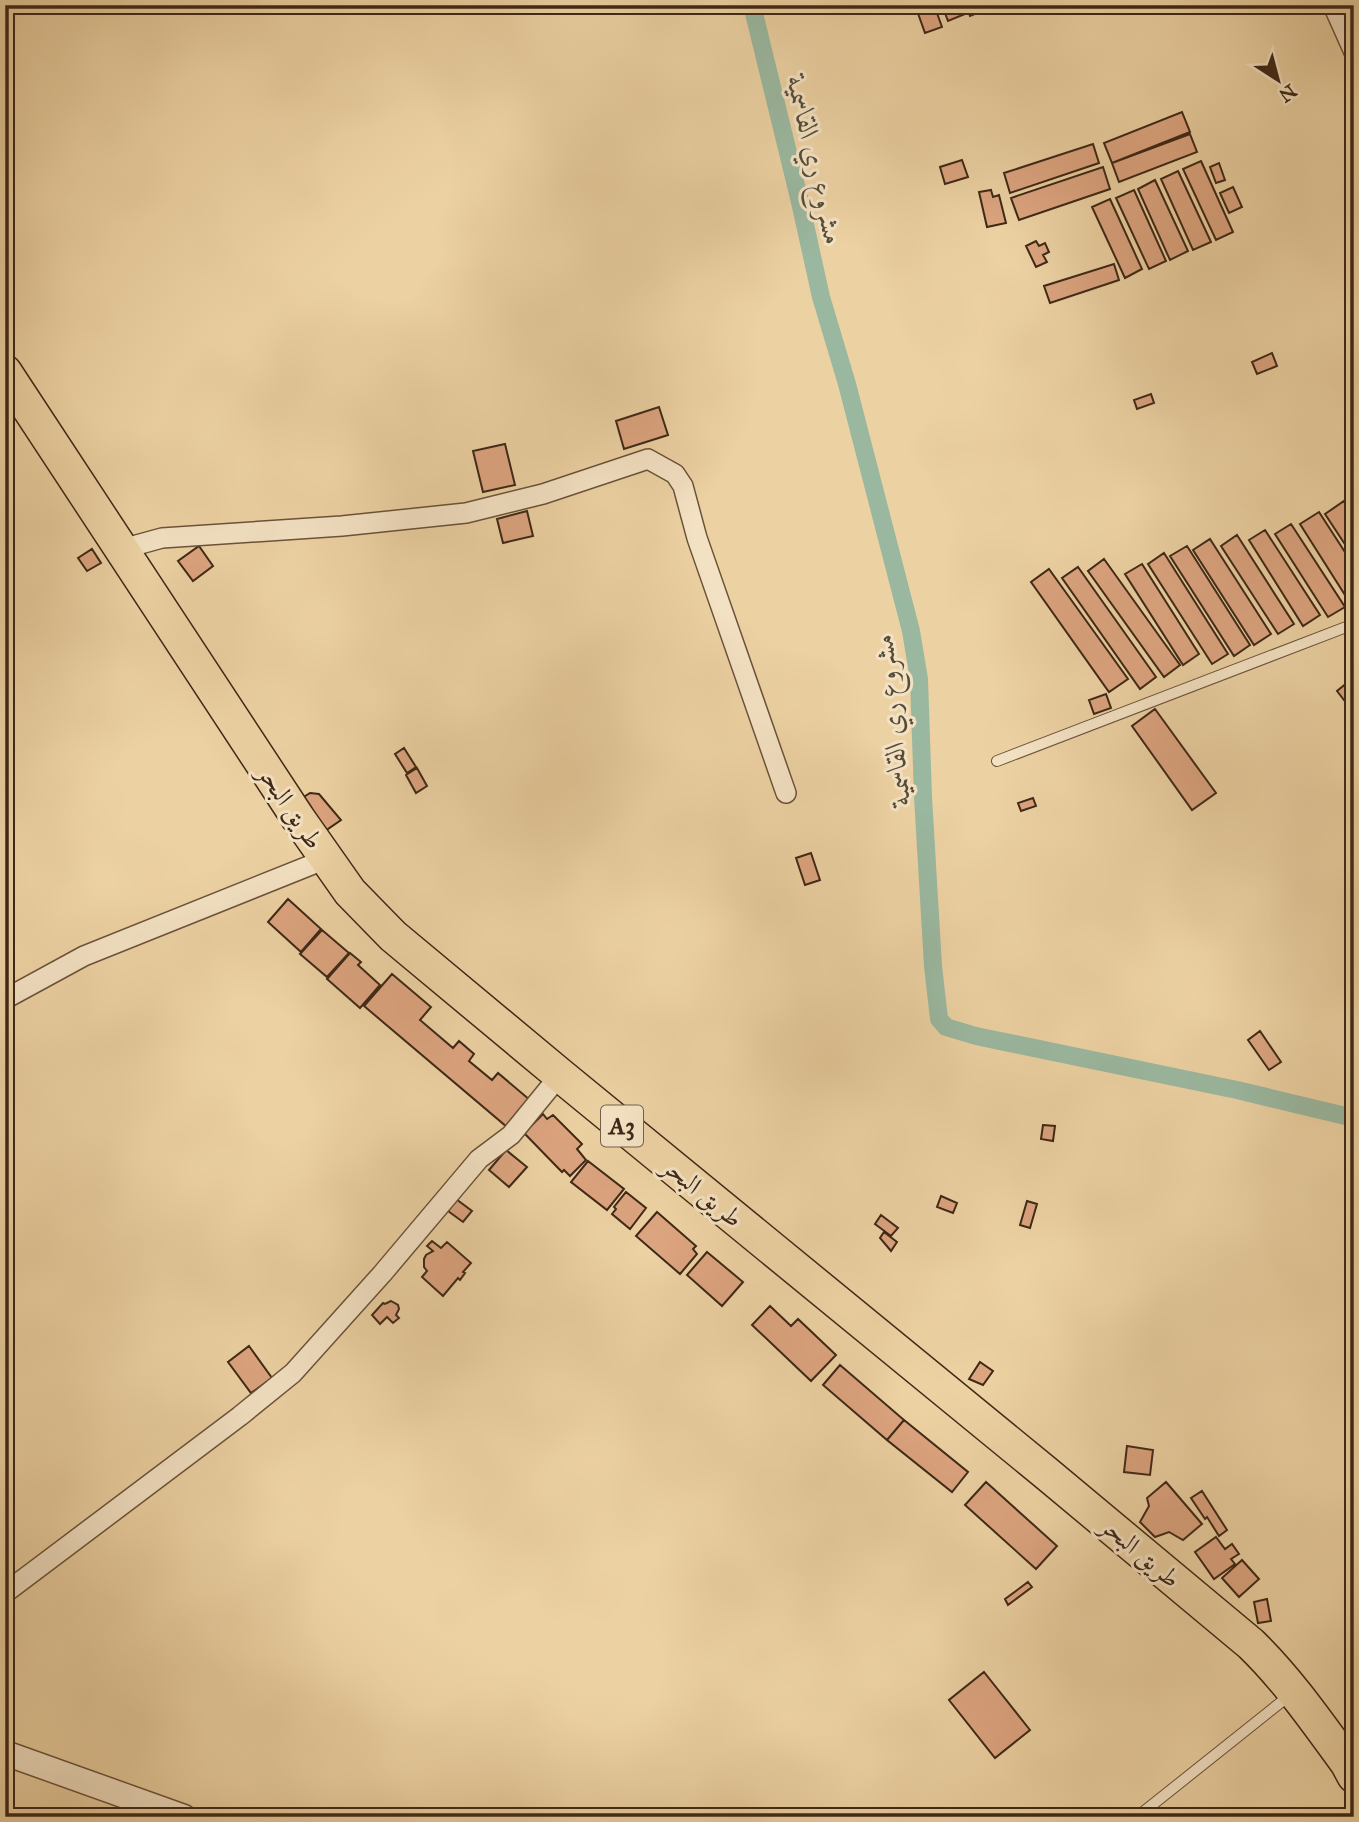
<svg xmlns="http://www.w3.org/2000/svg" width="1359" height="1822" font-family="'IM FELL Great Primer',Amiri,serif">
<rect width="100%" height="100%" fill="#ecd1a2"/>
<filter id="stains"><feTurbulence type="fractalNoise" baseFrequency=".00286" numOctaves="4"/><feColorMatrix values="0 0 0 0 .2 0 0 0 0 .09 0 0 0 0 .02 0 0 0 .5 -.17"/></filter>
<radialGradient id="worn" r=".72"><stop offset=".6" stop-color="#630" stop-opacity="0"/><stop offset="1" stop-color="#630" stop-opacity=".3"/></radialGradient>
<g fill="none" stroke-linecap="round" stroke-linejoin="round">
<!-- canal -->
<path stroke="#9ab8a0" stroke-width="18" d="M752 5 800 202 821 297 847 384 911 631 919 679 923 797 933 966 939 1019 946 1027 976 1036 1237 1090 1354 1118"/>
</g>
<!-- building -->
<path fill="#dca47f" stroke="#3e2816" stroke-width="2" d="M915 5H934L942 27 925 33Z
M942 5H961L965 14 948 21Z
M966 5H989L990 8 970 16Z
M1182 112 1190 132 1112 163 1104 143Z
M1190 134 1197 152 1119 182 1112 163Z
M1093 144 1099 163 1010 193 1004 173Z
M962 160 968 177 945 184 940 167Z
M1201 161 1233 232 1216 240 1183 169Z
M1219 163 1225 180 1216 183 1210 167Z
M1103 167 1110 189 1019 220 1011 198Z
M1178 171 1211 242 1193 250 1161 179Z
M1155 180 1188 251 1170 260 1138 189Z
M1233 187 1242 207 1229 213 1220 193Z
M991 190 993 197 999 195 1006 223 987 227 979 192Z
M1134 190 1166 261 1149 269 1116 198Z
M1110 199 1142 269 1125 278 1092 207Z
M1036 241 1039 246 1045 243 1049 252 1043 255 1047 262 1036 267 1026 246Z
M1114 264 1119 280 1050 303 1044 286Z
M1272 353 1277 366 1257 374 1252 362Z
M1151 394 1154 403 1137 409 1134 400Z
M659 407 668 435 624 449 616 421Z
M505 444 515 485 483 492 473 451Z
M1344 501 1354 517V558L1325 514Z
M527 511 533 536 503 543 497 519Z
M1319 512 1354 566V601L1350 603 1300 524Z
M1291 524 1345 607 1328 617 1275 534Z
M1265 530 1320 615 1303 626 1249 540Z
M1237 535 1294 624 1278 634 1221 546Z
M1210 539 1271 634 1254 645 1193 550Z
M199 546 213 566 193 581 178 561Z
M1187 546 1250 645 1234 656 1170 556Z
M92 549 101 563 87 571 78 558Z
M1164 553 1228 654 1212 664 1148 564Z
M1104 559 1180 665 1164 677 1088 571Z
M1142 564 1199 654 1183 665 1125 574Z
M1078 567 1156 677 1140 689 1062 578Z
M1049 569 1128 679 1109 692 1031 582Z
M1353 678 1354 679V713L1337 691Z
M1106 694 1111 708 1094 714 1089 700Z
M1155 709 1216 793 1192 810 1132 726Z
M404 748 416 767 407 773 395 754Z
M417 768 427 786 416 793 406 775Z
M310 793 319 794 341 820 322 833 299 800Z
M1033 798 1036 806 1021 811 1018 803Z
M811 853 820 880 805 885 796 858Z
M288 899 321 929 301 952 268 922Z
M322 930 349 953 327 977 300 954Z
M350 953 361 962 358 965 380 985 360 1008 327 979Z
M392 974 431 1007 420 1020 453 1048 459 1041 474 1054 469 1061 492 1080 498 1073 530 1100 507 1127 364 1006Z
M1260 1031 1281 1062 1269 1070 1248 1040Z
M543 1114 547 1119 553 1115 582 1144 577 1149 586 1160 570 1176 564 1170 562 1172 524 1133Z
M1043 1125 1055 1126 1053 1141 1041 1139Z
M506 1150 527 1167 509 1187 489 1170Z
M588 1161 624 1189 607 1210 571 1182Z
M626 1192 646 1208 630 1229 612 1214 616 1209 614 1207Z
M941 1196 957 1203 953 1213 937 1207Z
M456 1199 472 1211 463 1222 448 1211Z
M1027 1201 1037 1204 1030 1228 1020 1225Z
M657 1212 696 1246 693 1249 697 1254 680 1274 636 1236Z
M881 1215 898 1228 891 1236 875 1224Z
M884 1232 897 1242 891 1251 880 1238Z
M432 1241 441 1248 447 1242 471 1263 463 1272 465 1273 460 1280 458 1278 443 1296 422 1277 427 1271 424 1267V1259L426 1255 433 1251 427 1246Z
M707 1252 743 1282 722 1306 687 1275Z
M391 1301 398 1305 399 1309 396 1315 399 1318 393 1323 387 1317 380 1324 372 1315 383 1303 385 1304Z
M770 1306 791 1326 798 1319 836 1355 811 1381 752 1325Z
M249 1346 272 1378 251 1393 228 1362Z
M980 1362 993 1371 983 1385 969 1379Z
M840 1365 904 1420 887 1440 823 1385Z
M904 1420 968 1472 952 1492 887 1440Z
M1127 1446 1153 1450 1150 1475 1124 1472Z
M986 1482 1057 1546 1036 1569 965 1505Z
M1166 1482 1202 1524 1183 1540 1169 1532 1155 1537 1140 1522 1149 1506 1147 1498Z
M1202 1491 1227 1530 1219 1536 1207 1517 1205 1519 1191 1498Z
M1216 1537 1225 1549 1232 1544 1239 1554 1231 1559 1235 1564 1214 1579 1195 1552Z
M1242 1560 1259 1579 1239 1597 1222 1578Z
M1028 1582 1032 1587 1008 1605 1005 1599Z
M1267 1599 1271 1621 1258 1623 1254 1602Z
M984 1672 1030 1730 995 1758 949 1700Z"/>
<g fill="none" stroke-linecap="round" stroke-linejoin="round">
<defs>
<path id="service" d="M997 761 1354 624
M1137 1817 1290 1695"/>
<path id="minor" d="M1333 5 1354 52
M122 549 162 538 342 526 466 513 543 494 648 459 675 474 683 486 697 538 786 793
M5 999 84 956 326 859
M5 1593 240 1416 293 1373 382 1274 479 1159 511 1135 560 1075"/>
<path id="tertiary" d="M5 1753 184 1817"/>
<path id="trunk" d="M5 372 298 818 350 892 393 936 560 1075 1046 1473 1251 1644C1288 1680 1317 1722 1347 1763L1354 1776"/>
</defs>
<!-- service casing -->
<use href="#service" stroke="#6a5239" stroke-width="12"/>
<!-- minor casing -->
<use href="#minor" stroke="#6a5239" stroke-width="22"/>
<!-- tertiary casing -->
<use href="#tertiary" stroke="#6a5239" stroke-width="27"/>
<!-- trunk casing -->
<use href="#trunk" stroke="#3e2816" stroke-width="36"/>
<!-- service -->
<use href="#service" stroke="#f3e1c3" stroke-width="10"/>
<!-- minor -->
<use href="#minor" stroke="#f3e1c3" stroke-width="19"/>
<!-- tertiary -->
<use href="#tertiary" stroke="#f3e1c3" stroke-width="24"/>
<!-- trunk -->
<use href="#trunk" stroke="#ecd1a2" stroke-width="33"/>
</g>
<g text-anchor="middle" stroke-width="6" stroke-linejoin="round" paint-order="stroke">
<!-- shield labels -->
<rect fill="#f3e1c3" stroke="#74604a" stroke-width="2" x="601" y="1105.5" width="42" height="41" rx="5"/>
<g font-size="24" font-weight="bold" fill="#3e2816">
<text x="622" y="1134">A3</text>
</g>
<!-- street labels -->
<g font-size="26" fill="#3e2816" stroke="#f3e1c3">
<text transform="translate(291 807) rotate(56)" y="9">طريق البحر</text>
<text transform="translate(703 1192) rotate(39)" y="9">طريق البحر</text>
<text transform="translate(1141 1552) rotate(40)" y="9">طريق البحر</text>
</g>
<!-- water labels -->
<g font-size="28" font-style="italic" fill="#554c38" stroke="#f3e1c3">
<text transform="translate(816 160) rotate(77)" y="10">مشروع ري القاسمية</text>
<text transform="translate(891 720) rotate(-96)" y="10">مشروع ري القاسمية</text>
</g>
</g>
<!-- margin -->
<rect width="1359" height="1822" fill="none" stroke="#ecd1a2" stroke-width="28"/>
<rect x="7" y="7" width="1345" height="1808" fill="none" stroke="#3e2816" stroke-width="3.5"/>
<rect x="14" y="14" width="1331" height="1794" fill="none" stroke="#3e2816" stroke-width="2"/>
<!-- north arrow -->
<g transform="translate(1278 80) rotate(144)" stroke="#f3e1c3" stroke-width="5" paint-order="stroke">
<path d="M0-5L12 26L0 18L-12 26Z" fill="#3e2816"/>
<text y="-10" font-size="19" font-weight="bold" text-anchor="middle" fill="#3e2816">N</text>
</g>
<rect width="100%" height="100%" filter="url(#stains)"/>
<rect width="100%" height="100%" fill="url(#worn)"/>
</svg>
